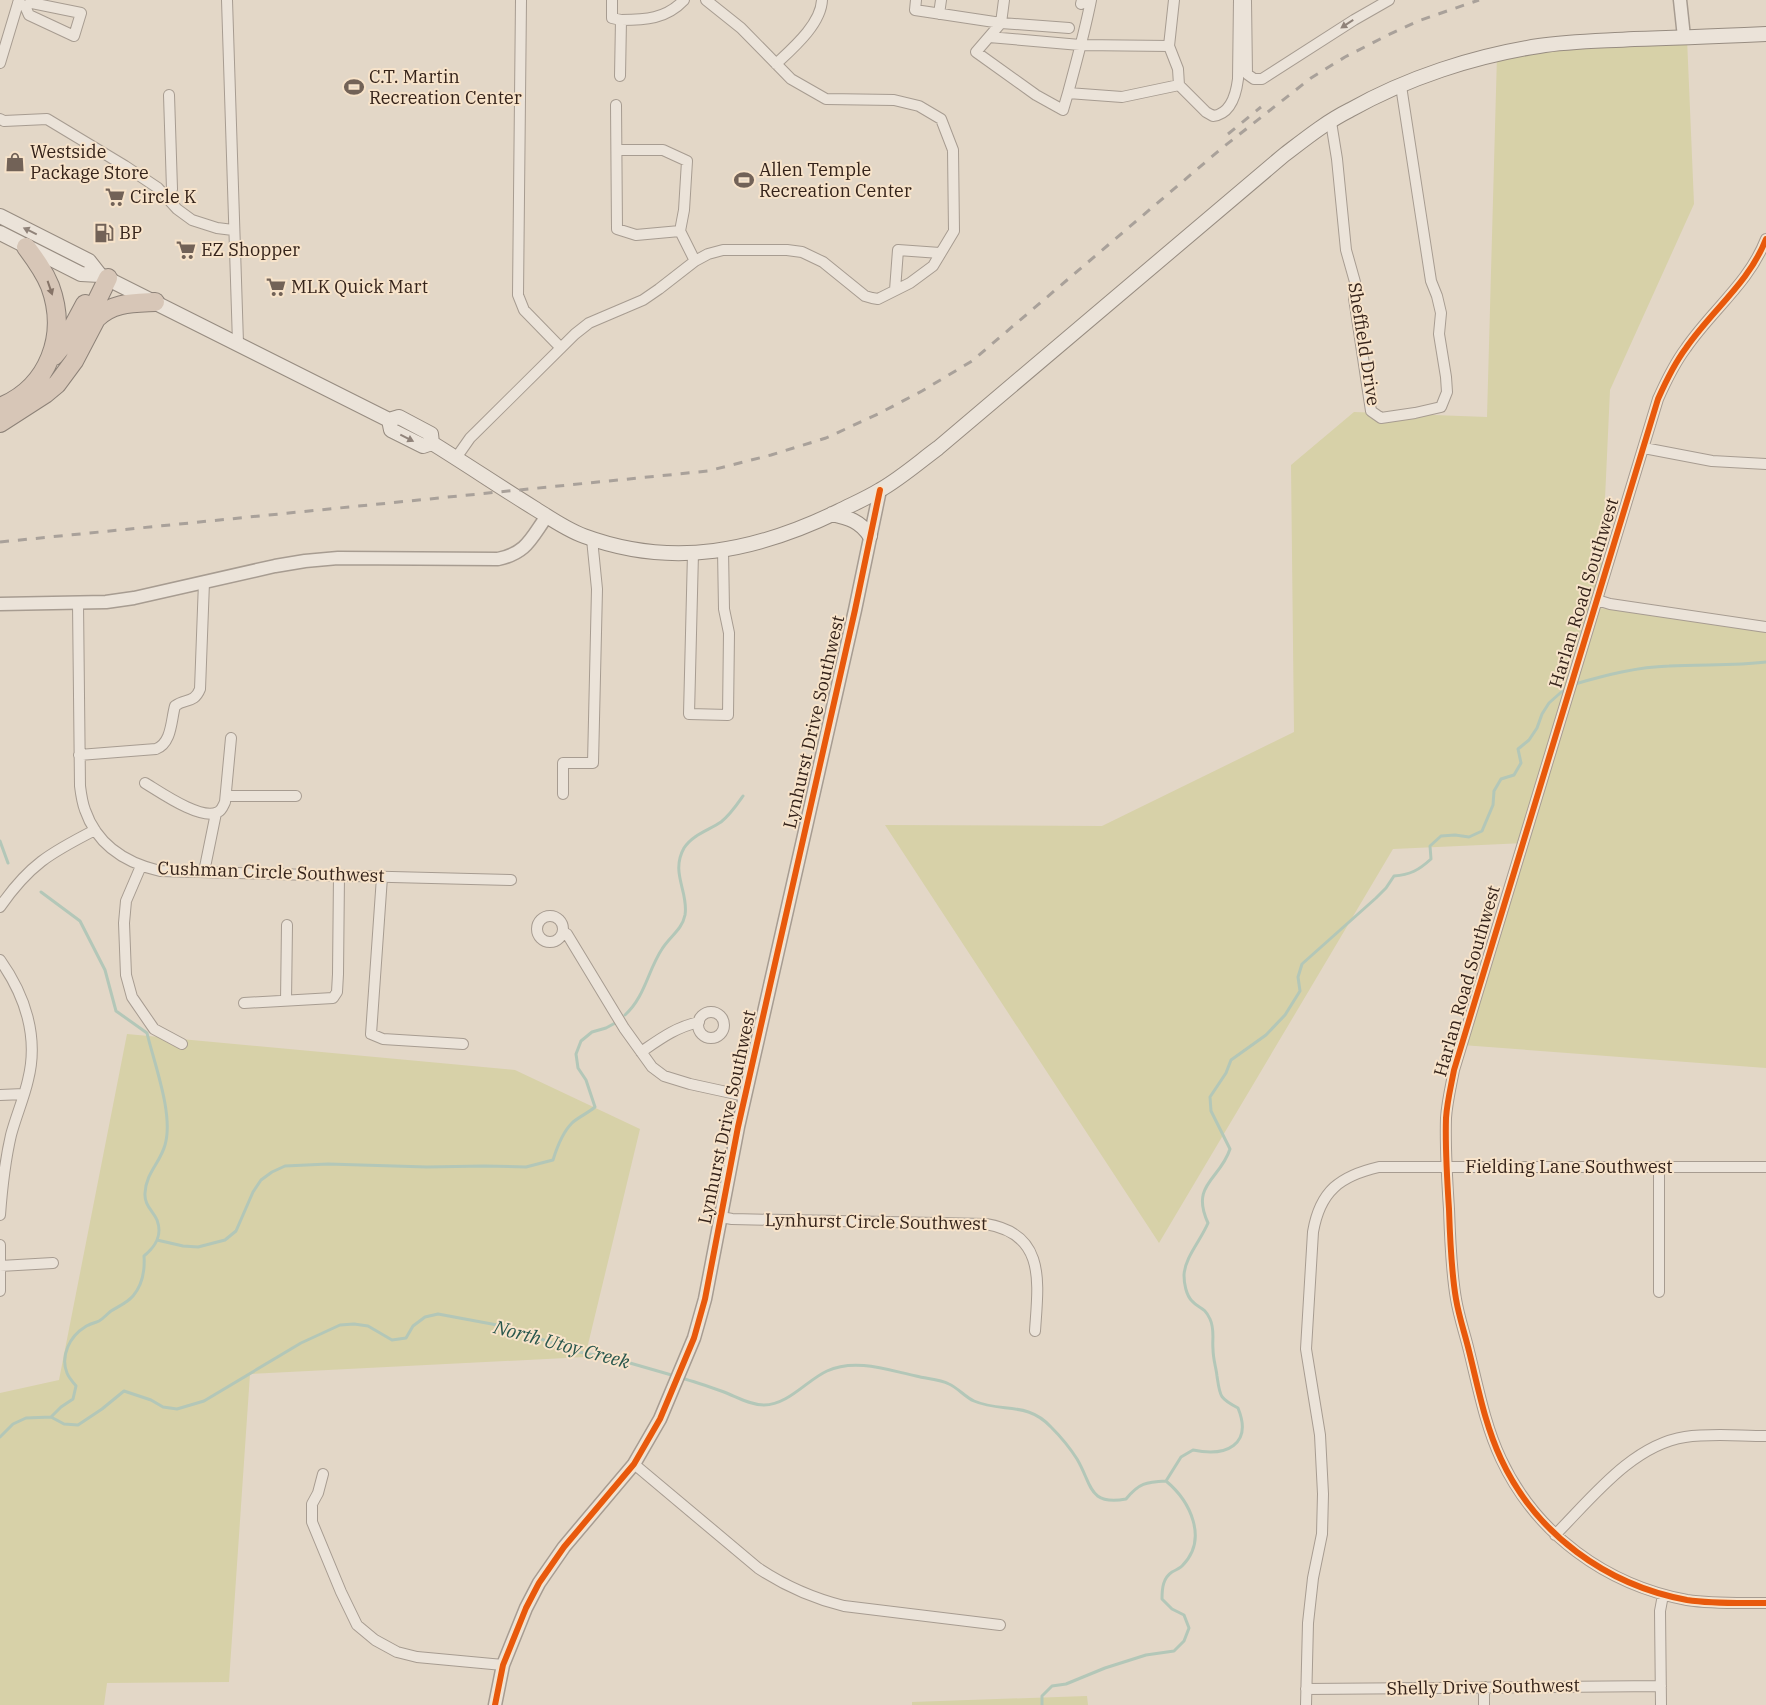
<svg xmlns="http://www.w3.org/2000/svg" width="1766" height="1705" font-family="'IBM Plex Serif',serif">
<rect width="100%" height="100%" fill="#e3d7c7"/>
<!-- green -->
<path fill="#d7d1a8" d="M1687 38 1694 204 1610 390 1600 608 1766 632V1068L1462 1045 1525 843 1393 849 1159 1243 885 825 1102 826 1294 732 1291 465 1354 412 1487 417 1497 55Z
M127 1034 515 1070 640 1129 585 1357 250 1374 229 1682 107 1683 104 1705H0V1393L59 1380Z
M1087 1696 1088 1705H912V1702Z"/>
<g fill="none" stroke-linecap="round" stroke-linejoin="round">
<!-- stream -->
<path stroke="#b3c7b8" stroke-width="3" d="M1575 684C1606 675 1637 667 1669 666 1702 664 1734 666 1766 662
M0 841 8 863
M41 892 80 921 105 970 116 1011 147 1033C154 1063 174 1115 165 1145 160 1163 146 1173 145 1193 144 1205 153 1211 157 1220 163 1236 155 1247 144 1256 145 1270 143 1284 133 1296 127 1303 119 1306 111 1311 107 1314 104 1318 99 1321 95 1323 89 1324 85 1327 70 1336 60 1356 67 1373 69 1378 73 1382 76 1386L73 1399 61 1407 51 1417
M625 1015C645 997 648 970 662 949 670 936 682 930 685 915 689 892 670 873 684 848 692 835 709 830 721 822 730 815 736 806 743 796
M157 1240 183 1246 198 1247 225 1240 236 1231 253 1192 261 1180 272 1172 285 1166 328 1164 427 1167 484 1166 526 1167 553 1160C557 1147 562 1133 572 1123 577 1118 588 1113 595 1107L586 1080 578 1068 576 1054 581 1041 592 1032 606 1028 617 1022
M681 1378C696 1382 710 1387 724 1392 737 1397 750 1405 764 1405 788 1405 807 1380 827 1371 855 1358 888 1370 916 1376 927 1379 939 1379 949 1384 958 1388 965 1397 974 1401 1002 1413 1027 1401 1051 1427 1061 1437 1070 1448 1077 1459 1092 1484 1088 1506 1126 1499 1139 1483 1146 1482 1166 1481 1190 1501 1209 1539 1182 1566 1180 1568 1176 1570 1172 1572 1163 1578 1162 1588 1162 1599L1172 1609 1184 1615 1189 1628 1184 1641 1174 1651 1146 1655 1105 1668 1066 1684 1052 1686 1042 1696V1705
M0 1437 13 1424 26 1418 51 1417 64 1424 78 1425 102 1409 124 1391 151 1400 163 1407 177 1409 204 1401 301 1343 340 1325 354 1324 368 1326 392 1340 406 1338 413 1326 425 1317 438 1314 508 1327 574 1351 616 1359 675 1376
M1166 1481 1181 1457 1193 1450C1226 1457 1253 1445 1238 1408 1219 1398 1220 1396 1217 1376 1216 1367 1213 1359 1213 1349 1212 1339 1215 1330 1210 1319 1204 1306 1199 1309 1192 1301 1186 1295 1184 1283 1184 1275 1185 1257 1201 1240 1208 1223 1190 1184 1220 1180 1230 1149L1211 1111 1210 1097 1226 1073 1231 1060 1266 1035 1285 1015 1300 991 1298 977 1302 964 1376 898 1386 888 1394 876C1410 875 1419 870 1431 859L1430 846 1441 836 1455 835 1469 837 1482 831 1493 805 1494 791 1501 779 1514 775 1521 763 1518 749 1529 740 1537 728 1542 714 1549 703 1567 687"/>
<defs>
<path id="minor" d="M227 0 238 343
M521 0 518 295 524 310 561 348
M612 0V18L621 20 620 76
M916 0 915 10 1001 23 1069 28
M1004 0 1001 23 976 52 1036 95 1063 110 1068 93
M1091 0C1085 31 1076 63 1068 93L1122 97 1179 85 1206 112 1213 116C1231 114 1236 95 1238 79L1239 0
M1174 0 1169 46 1178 69 1179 85
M1246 1 1247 74 1254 79H1262L1354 20 1389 0
M18 3 25 6 32 3 81 13 74 36 29 15 25 6
M1081 4 1082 0
M939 14 941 0
M621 20C645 20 666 19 684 0
M989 37 1080 45 1169 46
M0 63 19 0
M776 64C793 48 821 24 822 0
M616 105 617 229 636 235 680 231
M0 119 4 121 47 119 125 166 158 188 177 209 192 220 217 228 233 230
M1331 122 1337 159 1346 250 1355 282 1354 298 1371 411 1381 418 1415 413 1441 407 1447 392 1446 377 1439 334 1441 313 1437 296 1431 281 1401 86
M617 150H663L687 161 684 210 680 231
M168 199 172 189 169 95
M680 231 695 261
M1766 239C1749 283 1712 310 1686 348 1674 364 1666 381 1658 399L1454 1070C1451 1086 1447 1102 1446 1118 1445 1148 1447 1179 1449 1209 1450 1239 1451 1270 1456 1299 1459 1317 1465 1334 1469 1351 1478 1387 1485 1425 1501 1459 1536 1534 1606 1585 1687 1600 1713 1604 1740 1603 1766 1603
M895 290 898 250 940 253
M1644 448 1712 461 1766 464
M456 458 470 438 575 334 589 323 643 300 659 289 695 261 708 254 723 250H787L802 252 823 262 865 296 872 298 878 299 910 283 933 266 954 231 953 150 941 119 919 106 894 100 826 99 791 79 741 28 706 0
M693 553 689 714 728 715 729 633 724 609 723 550
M1597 600 1610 604 1766 627
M78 603 80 786C81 794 82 802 85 810 97 845 126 863 160 871L511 880
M79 755 156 749C172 743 171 720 175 706 185 698 194 704 200 689L204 582
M145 783C160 792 201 821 218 812 222 810 223 806 225 802L231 738
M563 794V763H593L597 589 592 539
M226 796H296
M141 866 126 901 124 923 126 975 132 997 154 1029 182 1044
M204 872 216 813
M382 877 371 1034 383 1039 463 1044
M0 907C29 865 50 853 95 830
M537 929a13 13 0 1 1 26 0a13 13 0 1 1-26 0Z
M563 932 567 934 624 1028 652 1067 664 1076 690 1084 745 1096
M0 960C25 995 39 1037 28 1080 24 1098 16 1116 11 1135 5 1161 2 1188 0 1215
M286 1001 287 925
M244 1003 333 998 337 992 338 974 339 875
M698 1025a13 13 0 1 1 26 0a13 13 0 1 1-26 0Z
M641 1052C660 1039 676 1027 699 1022
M0 1095 24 1094
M1659 1167V1292
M721 1217 732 1219 986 1224C1047 1234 1038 1284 1035 1331
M0 1245V1291
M0 1266 53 1263
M634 1464 758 1568C785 1586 812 1598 844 1606L1000 1625
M323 1474 318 1493 312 1504V1522L341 1592 357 1625 375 1640 397 1652 417 1657 503 1665
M1555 1535C1591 1499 1632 1445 1685 1437 1712 1433 1739 1436 1766 1436
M1306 1689 1661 1686
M1306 1705 1308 1623 1313 1578 1322 1534 1323 1494 1320 1435 1306 1349 1313 1232C1320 1191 1340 1176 1379 1167H1766
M1484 1705V1687
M1661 1705 1660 1611 1663 1595"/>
<path id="tertiary" d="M1680 0 1684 37
M0 604 106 602 134 598 275 566 305 561 338 558 498 559C527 553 531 538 547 516
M495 1705 503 1665 526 1608 539 1583 564 1547 634 1464 660 1419 694 1338 705 1299 738 1127 855 610 880 490"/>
<path id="secondary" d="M0 216 89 261 100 275 389 420 399 417 431 434 432 443C466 464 500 487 534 508 550 518 567 530 584 536 673 569 757 551 839 511 853 504 867 498 880 490 901 478 919 462 938 448L1284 155C1305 139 1326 122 1350 110 1407 78 1474 56 1539 46 1570 41 1602 41 1634 39 1678 38 1722 36 1766 34
M0 233 81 274 100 275
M389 420 391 430 423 446 432 443
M832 514C849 518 860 521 870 536"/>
<path id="motorway" d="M86 323 108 278
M54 356 63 345 85 304
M0 407C49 387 68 335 50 286 44 271 35 259 26 247
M0 423 45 394 57 384 74 361 96 319C112 302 134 303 155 302"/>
</defs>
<!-- minor casing -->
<use href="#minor" stroke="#a79c91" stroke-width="12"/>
<!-- tertiary casing -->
<use href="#tertiary" stroke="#a79c91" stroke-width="15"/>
<!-- secondary casing -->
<use href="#secondary" stroke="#978c81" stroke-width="16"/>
<!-- motorway casing -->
<use href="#motorway" stroke="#8d8278" stroke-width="20"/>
<!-- minor -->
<use href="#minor" stroke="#ebe3d9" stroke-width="10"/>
<!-- tertiary -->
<use href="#tertiary" stroke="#ebe3d9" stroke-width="12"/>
<!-- secondary -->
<use href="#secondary" stroke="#ebe3d9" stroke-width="14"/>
<!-- motorway -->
<use href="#motorway" stroke="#d7c6b7" stroke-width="18"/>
<!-- rail -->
<path stroke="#a9a19a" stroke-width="3" stroke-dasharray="9 9" stroke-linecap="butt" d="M1228 134 1261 107
M0 542 708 471 771 455 826 438 878 414 922 391 972 361 1222 148 1311 78 1345 57 1388 35 1418 21 1479 0"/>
<defs>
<path id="cycleway" d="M1766 239C1749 283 1712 310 1686 348 1674 364 1666 381 1658 399L1454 1070C1451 1086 1447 1102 1446 1118 1445 1148 1447 1179 1449 1209 1450 1239 1451 1270 1456 1299 1459 1317 1465 1334 1469 1351 1478 1387 1485 1425 1501 1459 1536 1534 1606 1585 1687 1600 1713 1604 1740 1603 1766 1603
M495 1705 503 1665 526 1608 539 1583 564 1547 634 1464 660 1419 694 1338 705 1299 738 1127 855 610 880 490"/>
</defs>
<!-- cycleway casing -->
<use href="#cycleway" stroke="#f7e3ca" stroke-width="9"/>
<!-- cycleway -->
<use href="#cycleway" stroke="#e8590c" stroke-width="6"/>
</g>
<!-- one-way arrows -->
<defs><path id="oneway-solid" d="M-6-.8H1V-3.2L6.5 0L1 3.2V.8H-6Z" transform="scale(1.25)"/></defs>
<g fill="#90837a">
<use href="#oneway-solid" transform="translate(1347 24) rotate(147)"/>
<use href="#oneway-solid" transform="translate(30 231) rotate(-154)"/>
<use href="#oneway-solid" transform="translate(407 438) rotate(27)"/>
</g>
<use fill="#867468" href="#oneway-solid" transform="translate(50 288) rotate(71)"/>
<!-- icons -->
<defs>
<symbol id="stadium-bare" viewBox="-9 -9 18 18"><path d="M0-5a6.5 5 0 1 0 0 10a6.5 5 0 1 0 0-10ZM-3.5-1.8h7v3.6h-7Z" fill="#726257" stroke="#f7e3ca" stroke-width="2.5" paint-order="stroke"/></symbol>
<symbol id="shop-bare" viewBox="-9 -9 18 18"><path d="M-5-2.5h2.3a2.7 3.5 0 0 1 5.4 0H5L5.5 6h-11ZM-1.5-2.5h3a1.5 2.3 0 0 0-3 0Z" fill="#726257" stroke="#f7e3ca" stroke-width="2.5" paint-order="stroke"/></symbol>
<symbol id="supermarket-bare" viewBox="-9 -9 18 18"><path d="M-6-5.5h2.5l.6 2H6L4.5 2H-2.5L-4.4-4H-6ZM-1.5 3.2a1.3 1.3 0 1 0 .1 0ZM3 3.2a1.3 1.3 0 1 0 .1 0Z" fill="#726257" stroke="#f7e3ca" stroke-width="2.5" paint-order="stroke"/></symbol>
<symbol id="fuel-bare" viewBox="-9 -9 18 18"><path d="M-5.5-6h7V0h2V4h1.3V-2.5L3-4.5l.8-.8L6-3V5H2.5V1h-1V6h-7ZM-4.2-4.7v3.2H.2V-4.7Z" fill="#726257" stroke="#f7e3ca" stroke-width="2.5" paint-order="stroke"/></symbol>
</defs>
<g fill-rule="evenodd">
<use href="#stadium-bare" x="340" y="73" width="28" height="28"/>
<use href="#shop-bare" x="1" y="148" width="28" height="28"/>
<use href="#stadium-bare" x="730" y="166" width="28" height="28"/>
<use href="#supermarket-bare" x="101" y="183" width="28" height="28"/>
<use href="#fuel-bare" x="90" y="219" width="28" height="28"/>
<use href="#supermarket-bare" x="172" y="236" width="28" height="28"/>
<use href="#supermarket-bare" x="262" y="273" width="28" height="28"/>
</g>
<g text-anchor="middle" stroke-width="4" stroke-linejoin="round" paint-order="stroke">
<!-- poi labels -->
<g font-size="18" fill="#35231a" stroke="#f7e3ca" text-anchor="start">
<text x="369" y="83">C.T. Martin<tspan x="369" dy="21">Recreation Center</tspan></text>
<text x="30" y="158">Westside<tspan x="30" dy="21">Package Store</tspan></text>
<text x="759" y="176">Allen Temple<tspan x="759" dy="21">Recreation Center</tspan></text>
<text x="130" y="203">Circle K</text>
<text x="119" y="239">BP</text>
<text x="201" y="256">EZ Shopper</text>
<text x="291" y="293">MLK Quick Mart</text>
</g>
<!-- street labels -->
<g font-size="18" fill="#35231a" stroke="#f7e3ca">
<text transform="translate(1364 344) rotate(81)" y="6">Sheffield Drive</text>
<text transform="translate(1584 593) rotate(-73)" y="6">Harlan Road Southwest</text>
<text transform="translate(814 722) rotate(-77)" y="6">Lynhurst Drive Southwest</text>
<text transform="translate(271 872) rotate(2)" y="6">Cushman Circle Southwest</text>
<text transform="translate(1467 981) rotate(-74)" y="6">Harlan Road Southwest</text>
<text transform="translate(727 1117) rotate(-78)" y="6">Lynhurst Drive Southwest</text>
<text x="1569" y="1173">Fielding Lane Southwest</text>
<text transform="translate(876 1222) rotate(1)" y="6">Lynhurst Circle Southwest</text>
<text transform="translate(1483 1687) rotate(-1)" y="6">Shelly Drive Southwest</text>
</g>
<!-- water labels -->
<g font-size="19" font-style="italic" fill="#28564c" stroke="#f7e3ca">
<text transform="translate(562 1344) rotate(15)" y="7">North Utoy Creek</text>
</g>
</g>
</svg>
